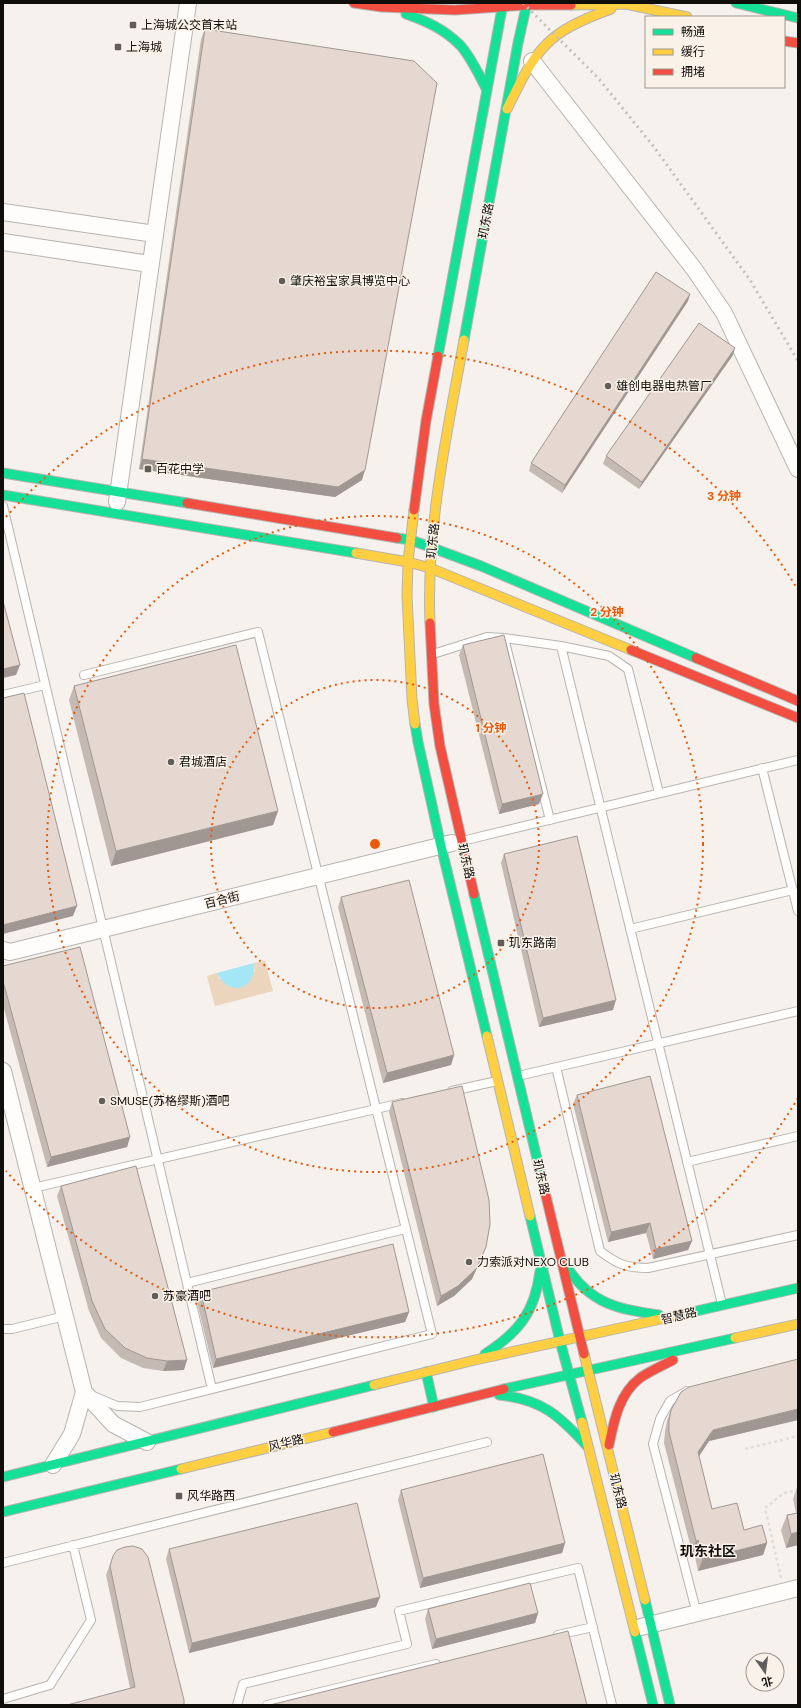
<svg xmlns="http://www.w3.org/2000/svg" width="801" height="1708" font-family="'DM Sans','Noto Sans SC',sans-serif">
<rect width="100%" height="100%" fill="#f6f1ec"/>
<!-- green -->
<path fill="#ebd5bc" d="M265 961 273 991 215 1006 207 976 217 973 219 979 255 971 254 963Z"/>
<!-- water -->
<path fill="#a3e6f6" d="M254 963C256 991 228 997 217 973Z"/>
<g fill="none" stroke-linecap="round" stroke-linejoin="round">
<defs>
<path id="lane" d="M3 506 212 1389
M504 638 550 820
M561 646 722 1304
M433 654 487 637 504 638 561 646 609 656 628 669 659 793
M84 675 258 632 432 1334 140 1407 117 1406 91 1395
M3 695 45 685
M762 768 798 911
M462 841 798 760
M630 929 793 890
M556 1067 600 1251C617 1264 626 1268 648 1268L798 1235
M518 1076 798 1011
M452 1091 497 1081
M687 1162 798 1136
M33 1188 402 1103
M187 1283 405 1229
M3 1329H12L65 1316
M687 1391 670 1401 660 1419 653 1444 697 1614
M3 1563 487 1442
M558 1635 593 1627
M3 1699 50 1685 91 1620 73 1545
M237 1705 243 1684 407 1644 399 1611 578 1568 612 1705
M267 1705 436 1664"/>
<path id="street" d="M532 61 694 269 724 313 798 469
M3 212 155 234
M3 242 150 264
M117 502 188 3
M3 950 10 952 452 843
M3 1071 84 1392 113 1424 147 1442
M53 1465 72 1434 84 1392
M641 1627 798 1588"/>
<path id="fast" d="M736 3 798 18
M406 14C426 21 444 29 460 45 471 57 479 75 487 90
M464 340 518 43 527 3
M438 356 503 3
M3 473 187 503
M3 495 356 553
M397 538 411 540 481 566 696 658
M415 724 418 742 441 846 487 1036
M474 894 544 1188
M530 1216 560 1341 582 1422
M567 1267C590 1304 618 1309 659 1315
M670 1317 798 1288
M485 1354C519 1332 535 1312 540 1271
M426 1372 434 1407
M504 1389 735 1338
M499 1395C541 1399 559 1415 587 1446
M3 1477 374 1385
M3 1512 181 1469
M645 1600 670 1705
M635 1632 653 1705"/>
<path id="slow" d="M571 5 626 4 687 17
M507 109C537 48 545 33 611 9
M414 510 408 562 407 596 412 699 415 724
M356 553 408 562 430 568 631 650
M430 623C426 528 447 433 464 340
M487 1036 530 1216
M735 1338 798 1324
M584 1354 645 1600
M374 1385 475 1360 670 1317
M582 1422 635 1632
M181 1469 333 1432"/>
<path id="jam" d="M354 3 382 7 455 10 527 5H571
M784 41 798 43
M187 503 397 538
M414 510 426 421 438 356
M430 623 434 704 440 746 474 894
M631 650 798 718
M696 658 798 701
M544 1188 584 1354
M333 1432 504 1389
M609 1445C614 1421 619 1394 640 1378 650 1371 662 1366 673 1360"/>
</defs>
<!-- lane casing -->
<use href="#lane" stroke="#b7b4b0" stroke-width="10"/>
<!-- street casing -->
<use href="#street" stroke="#b7b4b0" stroke-width="18"/>
<!-- fast casing -->
<use href="#fast" stroke="#b7b4b0" stroke-width="11"/>
<!-- slow casing -->
<use href="#slow" stroke="#b7b4b0" stroke-width="11"/>
<!-- jam casing -->
<use href="#jam" stroke="#b7b4b0" stroke-width="11"/>
<!-- path -->
<path stroke="#dedddc" stroke-width="2.5" stroke-dasharray="3 3" stroke-linecap="butt" d="M745 1449 798 1436
M781 1578 765 1508 784 1493 798 1490"/>
<!-- lane -->
<use href="#lane" stroke="#fefdfc" stroke-width="8"/>
<!-- street -->
<use href="#street" stroke="#fefdfc" stroke-width="16"/>
<!-- fast -->
<use href="#fast" stroke="#16e098" stroke-width="9"/>
<!-- slow -->
<use href="#slow" stroke="#ffcf43" stroke-width="9"/>
<!-- jam -->
<use href="#jam" stroke="#f24e42" stroke-width="9"/>
<!-- rail -->
<path stroke="#c1c0be" stroke-width="3" stroke-dasharray="2 4" stroke-linecap="butt" d="M523 3 599 79 654 147 750 280 798 361"/>
</g>
<!-- wall -->
<path fill="#c5bab3" d="M205 29 362 480 335 497 139 469 201 39Z
M690 294 688 301 562 493 529 471 531 463Z
M733 355 639 489 603 464 606 456Z
M463 645 539 804 499 814 459 655Z
M74 686 278 811 273 825 111 866 69 700Z
M504 854 613 1010 539 1027 501 863Z
M341 897 454 1055 451 1065 383 1083 338 907Z
M3 966 130 1137 127 1147 47 1167 3 1005Z
M577 1095 692 1241 688 1250 653 1259 646 1233 608 1242 573 1104Z
M392 1102 482 1257 472 1279 454 1296 437 1306 389 1112Z
M61 1186 184 1370 163 1371 143 1368 121 1358 101 1338 89 1311 57 1196Z
M201 1292 409 1312 405 1322 213 1368 197 1302Z
M798 1359V1420L709 1441 699 1456 712 1509 744 1530 767 1543 763 1555 698 1571 694 1552H692L664 1443 665 1432 667 1421 671 1410Z
M798 1484V1545L786 1548 781 1530 787 1515 796 1513 793 1499Z
M401 1490 565 1543 562 1553 420 1588 398 1500Z
M169 1549 376 1607 189 1653 166 1559Z
M113 1556 184 1705 130 1688 106 1575Z
M428 1609 538 1613 535 1623 432 1649 425 1619Z"/>
<!-- shaded-wall -->
<path fill="#a09792" d="M690 294 688 301 562 493 565 485Z
M735 348 733 355 639 489 642 482Z
M142 459 365 470 362 480 335 497 139 469Z
M20 665 16 675 3 678V669Z
M543 794 539 804 499 814 502 804Z
M278 811 273 825 111 866 116 851Z
M77 906 73 916 3 934V925Z
M616 1000 613 1010 539 1027 543 1018Z
M454 1055 451 1065 383 1083 387 1073Z
M130 1137 127 1147 47 1167 51 1157Z
M650 1223 646 1233 608 1242 611 1232Z
M692 1241 688 1250 653 1259 656 1249Z
M486 1247 482 1257 472 1279 454 1296 437 1306 441 1296Z
M409 1312 405 1322 213 1368 216 1359Z
M187 1360 184 1370 163 1371 167 1361Z
M798 1409V1420L709 1441 694 1464 698 1452 713 1430Z
M798 1532V1545L786 1548 791 1534Z
M698 1540 694 1552H692L696 1541Z
M565 1543 562 1553 420 1588 423 1578Z
M767 1543 763 1555 698 1571 703 1559Z
M380 1597 376 1607 189 1653 192 1643Z
M538 1613 535 1623 432 1649 436 1639Z"/>
<!-- building -->
<path fill="#e5d8d0" stroke="#a09792" d="M205 29 414 61 437 83 365 470 338 487 142 459Z
M656 272 690 294 565 485 531 463Z
M699 323 735 348 642 482 606 456Z
M3 601 20 665 3 669Z
M504 635 543 794 502 804 463 645Z
M236 645 278 811 116 851 74 686Z
M24 693 77 906 3 925V698Z
M577 836 616 1000 543 1018 504 854Z
M409 880 454 1055 387 1073 341 897Z
M80 947 130 1137 51 1157 3 981V966Z
M650 1076 692 1241 656 1249 650 1223 611 1232 577 1095Z
M462 1086 489 1200 490 1224 486 1247 476 1269 458 1286 441 1296 392 1102Z
M136 1166 187 1360 167 1361 147 1358 125 1348 105 1329 92 1301 61 1186Z
M393 1244 409 1312 216 1359 201 1292Z
M798 1359V1409L713 1430 698 1452 712 1509 737 1503 744 1530 762 1525 767 1543 703 1559 698 1540 696 1541 669 1432V1421L671 1410 681 1392 689 1387Z
M543 1454 565 1543 423 1578 401 1490Z
M357 1503 380 1597 192 1643 169 1549Z
M798 1513V1532L791 1534 787 1515Z
M133 1546 142 1549 148 1557 184 1700V1705H67L135 1687 110 1566 113 1556 117 1550 125 1547Z
M530 1583 538 1613 436 1639 428 1609Z
M568 1631 587 1705H270Z"/>
<!-- distance rings -->
<g fill="none" stroke="#e8590c" stroke-width="2" stroke-dasharray="2 4">
<circle cx="375" cy="844" r="164"/>
<circle cx="375" cy="844" r="328"/>
<path d="M798 1098A493 493 0 0 1 6 1171M6 517A493 493 0 0 1 798 590"/>
</g>
<!-- markers -->
<g fill="#605d5a" stroke="#faf2e8" stroke-width="1.5">
<rect x="129" y="21" width="8" height="8" rx="2"/>
<rect x="114" y="43" width="8" height="8" rx="2"/>
<circle cx="282" cy="281" r="4"/>
<circle cx="608" cy="386" r="4"/>
<rect x="144" y="465" width="8" height="8" rx="2"/>
<circle cx="171" cy="762" r="4"/>
<rect x="497" y="939" width="8" height="8" rx="2"/>
<circle cx="102" cy="1101" r="4"/>
<circle cx="469" cy="1262" r="4"/>
<circle cx="155" cy="1296" r="4"/>
<rect x="175" y="1492" width="8" height="8" rx="2"/>
</g>
<g text-anchor="middle" stroke-width="3" stroke-linejoin="round" paint-order="stroke">
<!-- poi labels -->
<g font-size="12" fill="#100e0b" stroke="#faf2e8" text-anchor="start">
<text x="141" y="29">上海城公交首末站</text>
<text x="126" y="51">上海城</text>
<text x="290" y="285">肇庆裕宝家具博览中心</text>
<text x="616" y="390">雄创电器电热管厂</text>
<text x="156" y="473">百花中学</text>
<text x="179" y="766">君城酒店</text>
<text x="509" y="947">玑东路南</text>
<text x="110" y="1105">SMUSE(苏格缪斯)酒吧</text>
<text x="477" y="1266">力索派对NEXO CLUB</text>
<text x="163" y="1300">苏豪酒吧</text>
<text x="187" y="1500">风华路西</text>
</g>
<!-- street labels -->
<g font-size="12" fill="#100e0b" stroke="#faf2e8">
<text transform="translate(486 221) rotate(-79)" y="4">玑东路</text>
<text transform="translate(433 541) rotate(-84)" y="4">玑东路</text>
<text transform="translate(466 861) rotate(77)" y="4">玑东路</text>
<text transform="translate(222 900) rotate(-14)" y="4">百合街</text>
<text transform="translate(541 1177) rotate(77)" y="4">玑东路</text>
<text transform="translate(679 1316) rotate(-13)" y="4">智慧路</text>
<text transform="translate(286 1443) rotate(-14)" y="4">风华路</text>
<text transform="translate(618 1491) rotate(76)" y="4">玑东路</text>
</g>
<!-- quarter labels -->
<g font-size="14" font-weight="bold" fill="#100e0b" stroke="#faf2e8">
<text x="708" y="1556">玑东社区</text>
</g>
</g>
<circle cx="375" cy="844" r="6" fill="#e8590c" stroke="#faf2e8" stroke-width="2"/>
<g font-size="12" text-anchor="middle" font-weight="bold" fill="#e8590c" stroke="#faf2e8" stroke-width="3" stroke-linejoin="round" paint-order="stroke">
<text x="724" y="500">3 分钟</text>
<text x="607" y="616">2 分钟</text>
<text x="491" y="732">1 分钟</text>
</g>
<!-- border -->
<rect width="801" height="1708" fill="none" stroke="#100e0b" stroke-width="8"/>
<!-- legend -->
<rect x="645" y="16" width="140" height="72" fill="#faf2e8" stroke="#9c9790"/>
<rect x="653" y="29" width="20" height="6" fill="#16e098" stroke="#9c9790"/>
<text x="681" y="36" font-size="12" fill="#100e0b">畅通</text>
<rect x="653" y="49" width="20" height="6" fill="#ffcf43" stroke="#9c9790"/>
<text x="681" y="56" font-size="12" fill="#100e0b">缓行</text>
<rect x="653" y="69" width="20" height="6" fill="#f24e42" stroke="#9c9790"/>
<text x="681" y="76" font-size="12" fill="#100e0b">拥堵</text>
<!-- north arrow -->
<g transform="translate(765 1672) rotate(166)"><circle r="19" fill="#faf2e8" stroke="#9c9790"/>
<path d="M0-3L7 15L0 10L-7 15Z" fill="#605d5a"/>
<text y="-6" font-size="11" font-weight="bold" text-anchor="middle" fill="#100e0b">北</text>
</g>
</svg>
